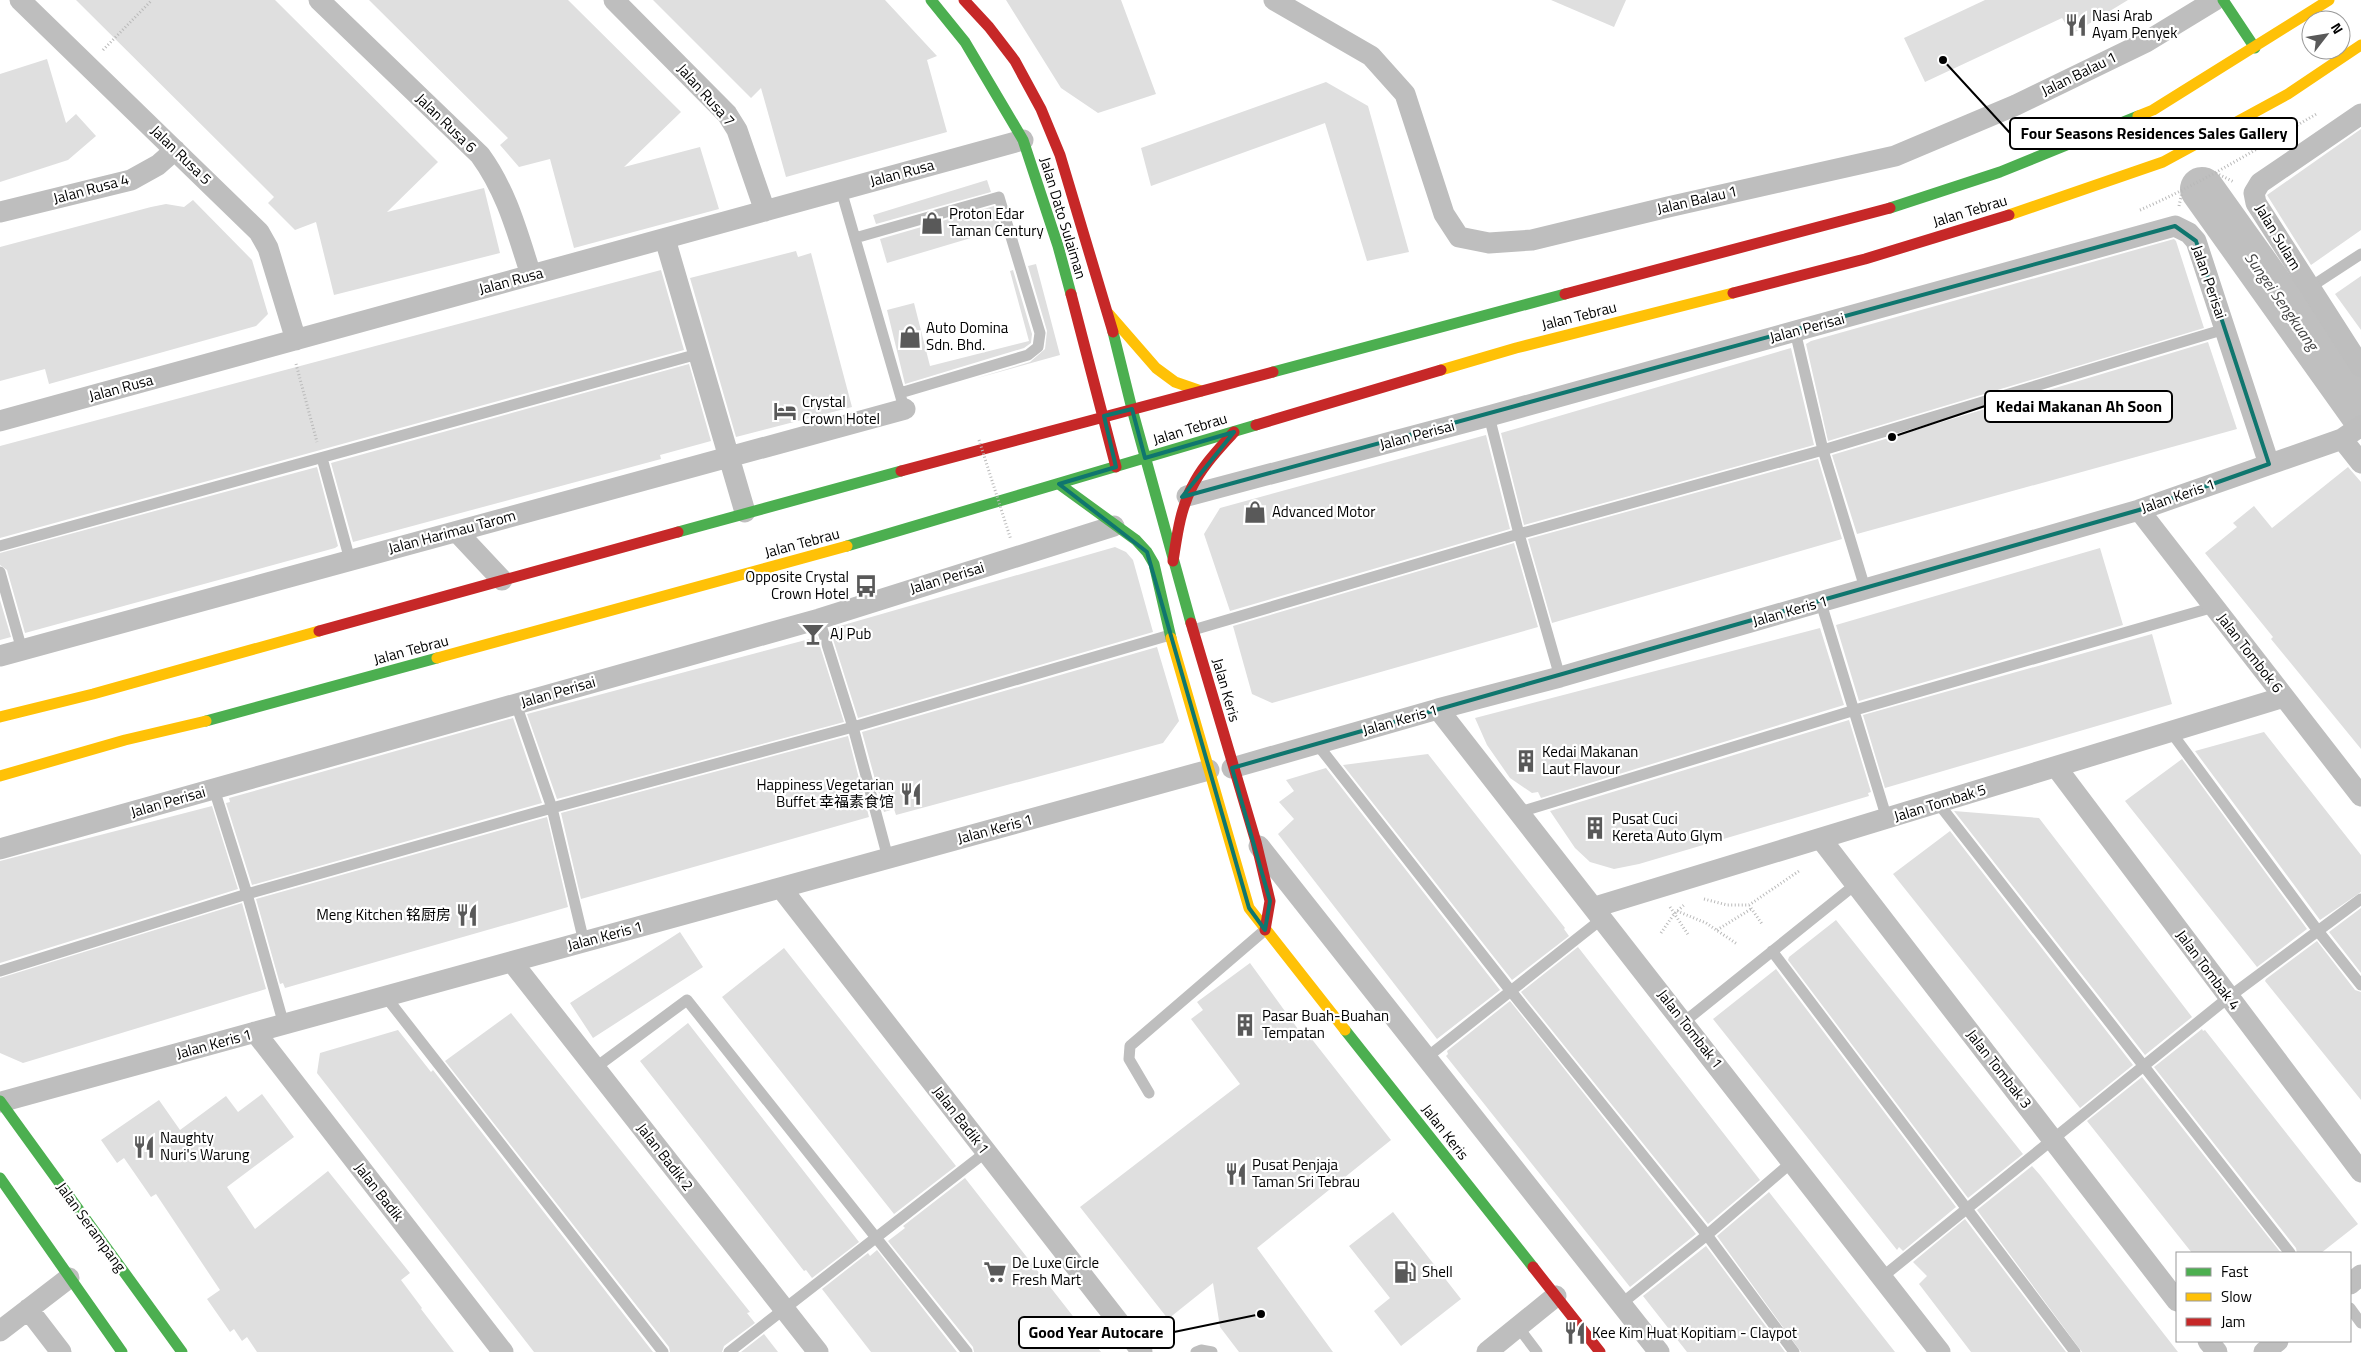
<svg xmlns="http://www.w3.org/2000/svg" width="2361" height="1352" font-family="'Titillium Web','Noto Sans SC',sans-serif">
<rect width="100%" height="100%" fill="#fff"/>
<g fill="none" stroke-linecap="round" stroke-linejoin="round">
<!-- river -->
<path stroke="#bfbfbf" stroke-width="44" d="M2202 189 2361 412"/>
</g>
<!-- building -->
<path fill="#dfdfdf" d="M76 0H275L438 162 387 212 484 188 500 253 334 295 316 222 295 230 268 203 274 197Z
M369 0H568L681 112 624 167 700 147 719 209 574 248 550 159 519 167 500 145 508 138Z
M653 0H885L937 56 927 60 947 132 786 177 761 88 751 98Z
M1006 0H1121L1156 94 1098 113 1061 88Z
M1551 0H1626L1614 27Z
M1985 0H2128L2072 34 2062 18 1925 82 1904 38Z
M47 59 66 123 76 114 96 136 68 160 0 182V74Z
M1326 82 1368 106 1409 252 1367 261 1325 123 1151 186 1141 148Z
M2361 129V230L2311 265 2267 195Z
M987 180 991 192 876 224 873 215Z
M193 200 252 260 268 314 256 326 49 384 45 369 0 381V247L151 207 166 204 184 207Z
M994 206 1001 229 887 263 880 239Z
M2174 239 2176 241 2204 328 1828 441 1806 344 1811 341Z
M796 251 798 257 811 253 852 407 736 437 690 278Z
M1036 264 1060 355 974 379 1030 362 1045 349 1047 331 1028 266Z
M661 270 684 350 0 538V446Z
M1013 270 1032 334 1031 343 1024 348 905 384 887 310 914 303 930 366 1029 341 1010 271Z
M2361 276V330L2335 294Z
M2208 342 2237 429 1857 534 1832 455Z
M1791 348 1814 445 1524 525 1501 433Z
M689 364 711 441 660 455 661 459 353 542 331 463Z
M1486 435 1510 529 1230 611 1204 534 1220 508Z
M1818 459 1842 539 1552 623 1528 539Z
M317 467 338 546 335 548 25 633 7 570 0 565V553Z
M2348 467 2361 482V749L2271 639 2273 637 2205 553 2237 527 2233 523 2254 506 2272 528Z
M1514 543 1538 627 1272 703 1252 694 1233 626Z
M1115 547 1126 552 1133 560 1153 632 858 718 831 633 835 632 833 628Z
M2100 548 2123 625 1859 701 1836 625Z
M0 600 11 637 0 640Z
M1820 628 1844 705 1541 798 1538 792 1532 793 1510 778 1487 745 1475 718Z
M2152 634 2172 704 1885 788 1863 715Z
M817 637 844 722 557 799 527 714Z
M1157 647 1179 721 1163 743 896 815 894 809 884 812 862 732Z
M513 718 542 803 252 885 226 803 230 802 229 798Z
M1849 720 1871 792 1868 793 1869 796 1639 864 1614 869 1590 862 1575 848 1550 811Z
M2264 732 2361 855V892L2320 920 2195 751Z
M848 736 869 817 581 899 561 813Z
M1428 754 1565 928 1564 929 1569 936 1512 980 1343 765Z
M2182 759 2307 929 2257 967 2125 801Z
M1326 768 1500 990 1437 1039 1278 834 1294 819 1279 802 1294 791 1286 780Z
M212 806 238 889 0 963V861Z
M1954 811 2039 818 2192 1017 2145 1055Z
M547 817 568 907 285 988 283 983 280 984 256 899Z
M1950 831 2133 1065 2080 1108 1893 874Z
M242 903 266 989 23 1063 0 1053V978Z
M2361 908V973L2329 932Z
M1836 920 2023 1154 1968 1198 1788 960 1789 957Z
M680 932 703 967 593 1038 570 1003Z
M2317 941 2355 990 2361 992V1100L2265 981 2266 979Z
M1578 947 1760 1180 1708 1224 1521 992Z
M784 948 956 1166 894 1214 722 997Z
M1250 963 1303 1036 1307 1033 1391 1140 1257 1248 1333 1352H1239L1220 1327 1213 1283 1168 1319 1080 1207 1240 1084 1191 1019 1203 1010 1197 1002Z
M1776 969 1956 1207 1903 1251 1899 1247 1897 1250 1713 1019Z
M1510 1001 1696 1234 1630 1287 1446 1056 1448 1054 1447 1051Z
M511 1013 750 1312 747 1313 755 1323 724 1346 722 1352H670L669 1347 445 1061Z
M688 1023 859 1242 812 1278 806 1270 804 1271 640 1061Z
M2202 1029 2203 1031 2205 1030 2358 1224 2321 1253H2297L2296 1248 2154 1067Z
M398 1030 431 1072 433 1070 653 1352H534L317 1073 320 1053Z
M2142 1077 2281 1253H2192L2087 1121Z
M262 1094 294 1137 227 1187 255 1229 328 1171 410 1273 401 1280 422 1308 421 1309 454 1352H257L247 1337 242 1341 234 1329 230 1332 207 1299 220 1290 156 1194 151 1197 124 1158 117 1163 101 1140 159 1100 180 1130 226 1096 238 1112Z
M2032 1166 2040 1175 2178 1352H2082L1977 1210Z
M965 1178 1101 1352H974L973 1347 888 1241 905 1228 903 1226Z
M1769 1192 1895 1352H1801L1717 1236Z
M1393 1212 1461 1299 1401 1346 1374 1311 1390 1298 1349 1246Z
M1965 1219 2066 1352H1971L1919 1284 1927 1276 1913 1262Z
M1706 1246 1785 1352H1687L1643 1296Z
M877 1250 957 1352H871L822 1289 868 1253 870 1256Z
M764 1334 778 1352H741Z"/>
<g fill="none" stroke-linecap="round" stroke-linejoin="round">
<!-- path -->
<path stroke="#b9b9b9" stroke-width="3" stroke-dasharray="1 2.5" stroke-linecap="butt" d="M103 50 152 0
M2216 173 2234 182
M2179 206 2182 192
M2140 210C2202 183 2260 147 2318 113
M296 364 317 442
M1704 899 1727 905H1749L1799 871
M1670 907 1689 936
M1751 908 1762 924
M1677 911 1706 923 1737 944
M1717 930 1751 909
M1661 933 1674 914 1684 905"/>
<!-- lane -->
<path stroke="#bebebe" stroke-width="11" d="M841 190 902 401
M855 238 999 197 1040 333 1038 347 1028 355 900 393
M2309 288 2361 254
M1795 331 1823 450 1865 588
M1489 416 1519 534 1560 677
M322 458 350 560
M0 546 698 354
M0 572 22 650
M1821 603 1887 819
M819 619 853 727 888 858
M1193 630 1519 534 1823 450 2225 329
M516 704 552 808 584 942
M2171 732 2318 931 2361 985
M1317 744 1510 990 1707 1235 1794 1352
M214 789 247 894 284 1025
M1938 803 2290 1253
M1520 812 1855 710 2214 607
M1772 951 2075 1352
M0 971 247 894 552 808 853 727 1170 635
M386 997 663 1352
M1684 1022 1856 884
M1426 1058 1603 918
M595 1068 687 1000 967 1352
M1149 1093 1129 1059 1130 1046 1265 930
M1881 1278 2229 997 2361 899
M1621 1304 1707 1235 1793 1161
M2350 1308 2361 1323
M1518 1327 1537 1352
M729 1352 986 1152
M1196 1352 1201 1350 1212 1352"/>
<!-- street -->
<path stroke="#bebebe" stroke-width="21" d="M20 0 259 232 268 248 296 340
M319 0 480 155C507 192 517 232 531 275
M614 0 727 114 737 130 765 211
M1274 0 1371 56 1405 94 1444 214 1459 237 1489 243 1532 240 1668 207 1895 156 2016 105 2146 42 2215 0
M2361 114 2260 183 2254 193 2256 203 2361 367
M0 212 131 180 158 165 175 150
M665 239 745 512
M0 421 1023 140
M2342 439 2361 463
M1187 496 1489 416 2175 226 2189 233 2196 241 2269 464
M2139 510 2361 796
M457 532 502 580
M0 656 905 409
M1438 709 1940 1352
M2056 767 2361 1172
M1232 768 1438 709 1560 677 2139 510 2342 439 2361 426
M1821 839 2177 1301
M1259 846 1659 1352
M0 849 819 619 1114 526
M781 888 1142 1352
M1595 907 2284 697
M512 962 818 1352
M255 1032 503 1352
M1 1102 1209 770
M2350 1284 2361 1275
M28 1309 61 1352
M0 1331 69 1278
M2208 1341 2217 1352
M1487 1352 1556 1296
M2264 1352 2278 1341"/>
<!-- fast -->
<path stroke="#4caf50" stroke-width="11" d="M931 0 965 42 1023 140 1058 246 1071 294
M2223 0 2255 48
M1890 208 2000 172 2138 116
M1113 332 1132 409 1191 623
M1273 372 1565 294
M1059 484 1136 540 1147 552 1154 564 1171 638
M678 532 901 471
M847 546 1256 425
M206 721 437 658
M1345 1030 1533 1267
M0 1101 182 1352
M0 1178 122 1352"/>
<!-- slow -->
<path stroke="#ffc107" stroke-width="11" d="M2138 116 2153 110 2329 0
M2009 215 2163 162 2288 94 2361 45
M1109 314 1156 368 1175 382 1201 391
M1441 370 1516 348 1733 293
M1171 638 1249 908 1345 1030
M437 658 847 546
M0 717 93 694 319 631
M0 776 125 740 206 721"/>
<!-- jam -->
<path stroke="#c62828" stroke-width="11" d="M964 0 989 27 1015 61 1041 109 1060 155 1113 332
M1733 293 1865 259 2009 215
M1071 294 1116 467
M1565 294 1890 208
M1256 425 1441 370
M901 471 1273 372
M1173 561C1177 536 1180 510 1192 487 1202 466 1219 449 1234 432
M1191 623 1256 842 1270 901 1265 930
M319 631 678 532
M1533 1267 1600 1352"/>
<!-- path-bridge -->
<path stroke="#b9b9b9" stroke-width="3" stroke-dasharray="1 2.5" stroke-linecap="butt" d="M979 440 1011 540"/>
</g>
<!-- marked area -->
<path fill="none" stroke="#0f766e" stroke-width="4" stroke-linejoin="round" d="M2175 226 2196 241 2269 464 2139 510 1232 768 1270 901 1265 930 1249 908 1147 552 1059 484 1116 467 1104 416 1132 409 1145 458 1234 432 1182 497Z"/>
<!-- icons -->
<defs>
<symbol id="restaurant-bare" viewBox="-9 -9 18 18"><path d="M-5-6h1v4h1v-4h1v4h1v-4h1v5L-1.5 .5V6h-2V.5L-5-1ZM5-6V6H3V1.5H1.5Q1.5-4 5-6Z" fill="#595959" stroke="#fff" stroke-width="2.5" paint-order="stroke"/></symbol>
<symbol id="shop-bare" viewBox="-9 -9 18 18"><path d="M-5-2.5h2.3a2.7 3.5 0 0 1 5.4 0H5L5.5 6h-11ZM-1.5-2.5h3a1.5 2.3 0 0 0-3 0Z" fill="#595959" stroke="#fff" stroke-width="2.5" paint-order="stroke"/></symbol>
<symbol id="hotel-bare" viewBox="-9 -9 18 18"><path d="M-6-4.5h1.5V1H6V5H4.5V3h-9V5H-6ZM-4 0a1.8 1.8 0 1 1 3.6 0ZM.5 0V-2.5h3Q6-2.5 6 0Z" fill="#595959" stroke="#fff" stroke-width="2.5" paint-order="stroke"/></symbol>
<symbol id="bus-bare" viewBox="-9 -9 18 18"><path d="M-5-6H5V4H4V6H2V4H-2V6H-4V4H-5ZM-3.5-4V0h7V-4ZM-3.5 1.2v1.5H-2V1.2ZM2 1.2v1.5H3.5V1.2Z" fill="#595959" stroke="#fff" stroke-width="2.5" paint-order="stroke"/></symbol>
<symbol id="bar-bare" viewBox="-9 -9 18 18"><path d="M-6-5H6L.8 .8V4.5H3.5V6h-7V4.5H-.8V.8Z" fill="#595959" stroke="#fff" stroke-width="2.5" paint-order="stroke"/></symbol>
<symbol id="building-bare" viewBox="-9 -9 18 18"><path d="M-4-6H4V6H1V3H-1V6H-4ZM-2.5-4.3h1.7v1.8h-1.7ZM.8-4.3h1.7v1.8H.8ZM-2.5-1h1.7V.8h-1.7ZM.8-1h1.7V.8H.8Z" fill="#595959" stroke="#fff" stroke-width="2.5" paint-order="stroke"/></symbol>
<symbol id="supermarket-bare" viewBox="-9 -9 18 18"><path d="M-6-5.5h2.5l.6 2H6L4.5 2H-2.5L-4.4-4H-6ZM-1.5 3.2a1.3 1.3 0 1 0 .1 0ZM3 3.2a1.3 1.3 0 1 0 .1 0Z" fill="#595959" stroke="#fff" stroke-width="2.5" paint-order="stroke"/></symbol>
<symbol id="fuel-bare" viewBox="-9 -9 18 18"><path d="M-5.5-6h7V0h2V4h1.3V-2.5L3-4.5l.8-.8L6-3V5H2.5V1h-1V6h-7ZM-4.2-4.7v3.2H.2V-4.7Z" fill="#595959" stroke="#fff" stroke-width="2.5" paint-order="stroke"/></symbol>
</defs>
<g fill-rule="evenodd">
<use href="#restaurant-bare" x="2060" y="9" width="32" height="32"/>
<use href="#shop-bare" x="916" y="207" width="32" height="32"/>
<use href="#shop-bare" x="894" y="321" width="32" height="32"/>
<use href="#hotel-bare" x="769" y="395" width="32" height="32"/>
<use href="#shop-bare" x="1239" y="496" width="32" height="32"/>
<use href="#bus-bare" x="850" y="570" width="32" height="32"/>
<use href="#bar-bare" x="797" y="618" width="32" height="32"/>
<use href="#building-bare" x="1510" y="745" width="32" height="32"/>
<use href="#restaurant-bare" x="895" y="778" width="32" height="32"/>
<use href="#building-bare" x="1579" y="812" width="32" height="32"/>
<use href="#restaurant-bare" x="451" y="899" width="32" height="32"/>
<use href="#building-bare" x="1229" y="1009" width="32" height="32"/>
<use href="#restaurant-bare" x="128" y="1131" width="32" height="32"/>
<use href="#restaurant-bare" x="1220" y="1158" width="32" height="32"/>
<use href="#supermarket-bare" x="979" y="1256" width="32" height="32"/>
<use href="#fuel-bare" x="1389" y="1256" width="32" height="32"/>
<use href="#restaurant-bare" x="1559" y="1317" width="32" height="32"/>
</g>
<g text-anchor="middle" stroke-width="4.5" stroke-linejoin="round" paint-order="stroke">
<!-- poi labels -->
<g font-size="15" fill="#000" stroke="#fff" text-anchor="start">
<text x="2092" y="21">Nasi Arab<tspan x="2092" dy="17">Ayam Penyek</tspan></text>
<text x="949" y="219">Proton Edar<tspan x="949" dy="17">Taman Century</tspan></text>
<text x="926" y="333">Auto Domina<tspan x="926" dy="17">Sdn. Bhd.</tspan></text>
<text x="802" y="407">Crystal<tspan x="802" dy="17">Crown Hotel</tspan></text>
<text x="1272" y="517">Advanced Motor</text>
<text x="849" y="582" text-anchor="end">Opposite Crystal<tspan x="849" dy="17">Crown Hotel</tspan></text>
<text x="830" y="639">AJ Pub</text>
<text x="1542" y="757">Kedai Makanan<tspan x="1542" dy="17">Laut Flavour</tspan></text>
<text x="894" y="790" text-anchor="end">Happiness Vegetarian<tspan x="894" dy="17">Buffet 幸福素食馆</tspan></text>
<text x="1612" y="824">Pusat Cuci<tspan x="1612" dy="17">Kereta Auto Glym</tspan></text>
<text x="451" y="920" text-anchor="end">Meng Kitchen 铭厨房</text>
<text x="1262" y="1021">Pasar Buah-Buahan<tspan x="1262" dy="17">Tempatan</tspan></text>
<text x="160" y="1143">Naughty<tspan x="160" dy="17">Nuri's Warung</tspan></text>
<text x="1252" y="1170">Pusat Penjaja<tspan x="1252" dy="17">Taman Sri Tebrau</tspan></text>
<text x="1012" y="1268">De Luxe Circle<tspan x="1012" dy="17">Fresh Mart</tspan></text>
<text x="1422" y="1277">Shell</text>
<text x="1592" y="1338">Kee Kim Huat Kopitiam - Claypot</text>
</g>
<!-- street labels -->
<g font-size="15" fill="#000" stroke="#fff">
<text transform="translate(2079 74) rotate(-26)" y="5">Jalan Balau 1</text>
<text transform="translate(706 95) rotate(48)" y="5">Jalan Rusa 7</text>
<text transform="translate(446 123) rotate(44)" y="5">Jalan Rusa 6</text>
<text transform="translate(181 155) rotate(44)" y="5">Jalan Rusa 5</text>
<text transform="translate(902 173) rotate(-15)" y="5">Jalan Rusa</text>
<text transform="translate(91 189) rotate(-15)" y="5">Jalan Rusa 4</text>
<text transform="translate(1697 200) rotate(-13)" y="5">Jalan Balau 1</text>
<text transform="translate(1970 211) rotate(-17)" y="5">Jalan Tebrau</text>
<text transform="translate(1063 218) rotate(73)" y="5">Jalan Dato Sulaiman</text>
<text transform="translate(2278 237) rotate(59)" y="5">Jalan Sulam</text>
<text transform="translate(511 281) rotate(-15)" y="5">Jalan Rusa</text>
<text transform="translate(2209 282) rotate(71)" y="5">Jalan Perisai</text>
<text transform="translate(1579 316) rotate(-14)" y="5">Jalan Tebrau</text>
<text transform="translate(1807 328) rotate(-15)" y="5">Jalan Perisai</text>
<text transform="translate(121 388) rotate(-15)" y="5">Jalan Rusa</text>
<text transform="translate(1190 429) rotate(-17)" y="5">Jalan Tebrau</text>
<text transform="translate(1417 435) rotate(-15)" y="5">Jalan Perisai</text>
<text transform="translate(2178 496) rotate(-19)" y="5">Jalan Keris 1</text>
<text transform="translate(452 532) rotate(-15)" y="5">Jalan Harimau Tarom</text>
<text transform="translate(802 543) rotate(-15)" y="5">Jalan Tebrau</text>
<text transform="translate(947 578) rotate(-17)" y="5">Jalan Perisai</text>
<text transform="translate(1790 611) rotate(-16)" y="5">Jalan Keris 1</text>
<text transform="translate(411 650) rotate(-15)" y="5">Jalan Tebrau</text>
<text transform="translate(2250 653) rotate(52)" y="5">Jalan Tombok 6</text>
<text transform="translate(1226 690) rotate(74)" y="5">Jalan Keris</text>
<text transform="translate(558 692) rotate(-16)" y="5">Jalan Perisai</text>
<text transform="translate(1400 720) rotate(-16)" y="5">Jalan Keris 1</text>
<text transform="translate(168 802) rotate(-16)" y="5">Jalan Perisai</text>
<text transform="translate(1940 803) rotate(-17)" y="5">Jalan Tombak 5</text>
<text transform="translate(995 829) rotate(-15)" y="5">Jalan Keris 1</text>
<text transform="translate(605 936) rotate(-15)" y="5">Jalan Keris 1</text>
<text transform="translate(2208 970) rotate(53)" y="5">Jalan Tombak 4</text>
<text transform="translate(1690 1029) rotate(52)" y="5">Jalan Tombak 1</text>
<text transform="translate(214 1044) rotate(-15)" y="5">Jalan Keris 1</text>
<text transform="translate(1999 1069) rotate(52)" y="5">Jalan Tombak 3</text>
<text transform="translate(961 1120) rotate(52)" y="5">Jalan Badik 1</text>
<text transform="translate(1445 1132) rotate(52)" y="5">Jalan Keris</text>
<text transform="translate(665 1157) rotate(52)" y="5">Jalan Badik 2</text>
<text transform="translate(379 1192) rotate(52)" y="5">Jalan Badik</text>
<text transform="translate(91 1227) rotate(54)" y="5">Jalan Serampang</text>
</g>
<!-- water labels -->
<g font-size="16" font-style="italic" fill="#444" stroke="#fff">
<text transform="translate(2282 301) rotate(55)" y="6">Sungei Sengkuang</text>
</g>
</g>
<!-- callouts -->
<path fill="none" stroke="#000" stroke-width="2" d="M1943 60L2010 133M1892 437L1985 406M1261 1314L1174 1332"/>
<g fill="#000" stroke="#fff" stroke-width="2">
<circle cx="1943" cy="60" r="5"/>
<circle cx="1892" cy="437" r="5"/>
<circle cx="1261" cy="1314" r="5"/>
</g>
<g fill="#fff" stroke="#000" stroke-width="2">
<rect x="2010" y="118" width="287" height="31" rx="5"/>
<rect x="1985" y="391" width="187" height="31" rx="5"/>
<rect x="1019" y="1317" width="155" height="31" rx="5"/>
</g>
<g font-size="16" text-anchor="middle" font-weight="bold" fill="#000">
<text x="2154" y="139">Four Seasons Residences Sales Gallery</text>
<text x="2079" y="412">Kedai Makanan Ah Soon</text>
<text x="1096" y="1338">Good Year Autocare</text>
</g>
<!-- legend -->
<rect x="2176" y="1252" width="175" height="90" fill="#ffffff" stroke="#999999"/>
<rect x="2186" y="1268" width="25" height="8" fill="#4caf50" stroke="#999999"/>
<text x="2221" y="1277" font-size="15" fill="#000000">Fast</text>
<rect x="2186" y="1293" width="25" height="8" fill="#ffc107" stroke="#999999"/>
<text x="2221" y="1302" font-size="15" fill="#000000">Slow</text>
<rect x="2186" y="1318" width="25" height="8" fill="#c62828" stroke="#999999"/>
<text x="2221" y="1327" font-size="15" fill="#000000">Jam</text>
<!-- north arrow -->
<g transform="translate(2326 35) rotate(59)"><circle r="24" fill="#ffffff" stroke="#999999"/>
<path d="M0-4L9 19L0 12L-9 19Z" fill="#595959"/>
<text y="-8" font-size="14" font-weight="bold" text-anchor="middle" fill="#000000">N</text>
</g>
</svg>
